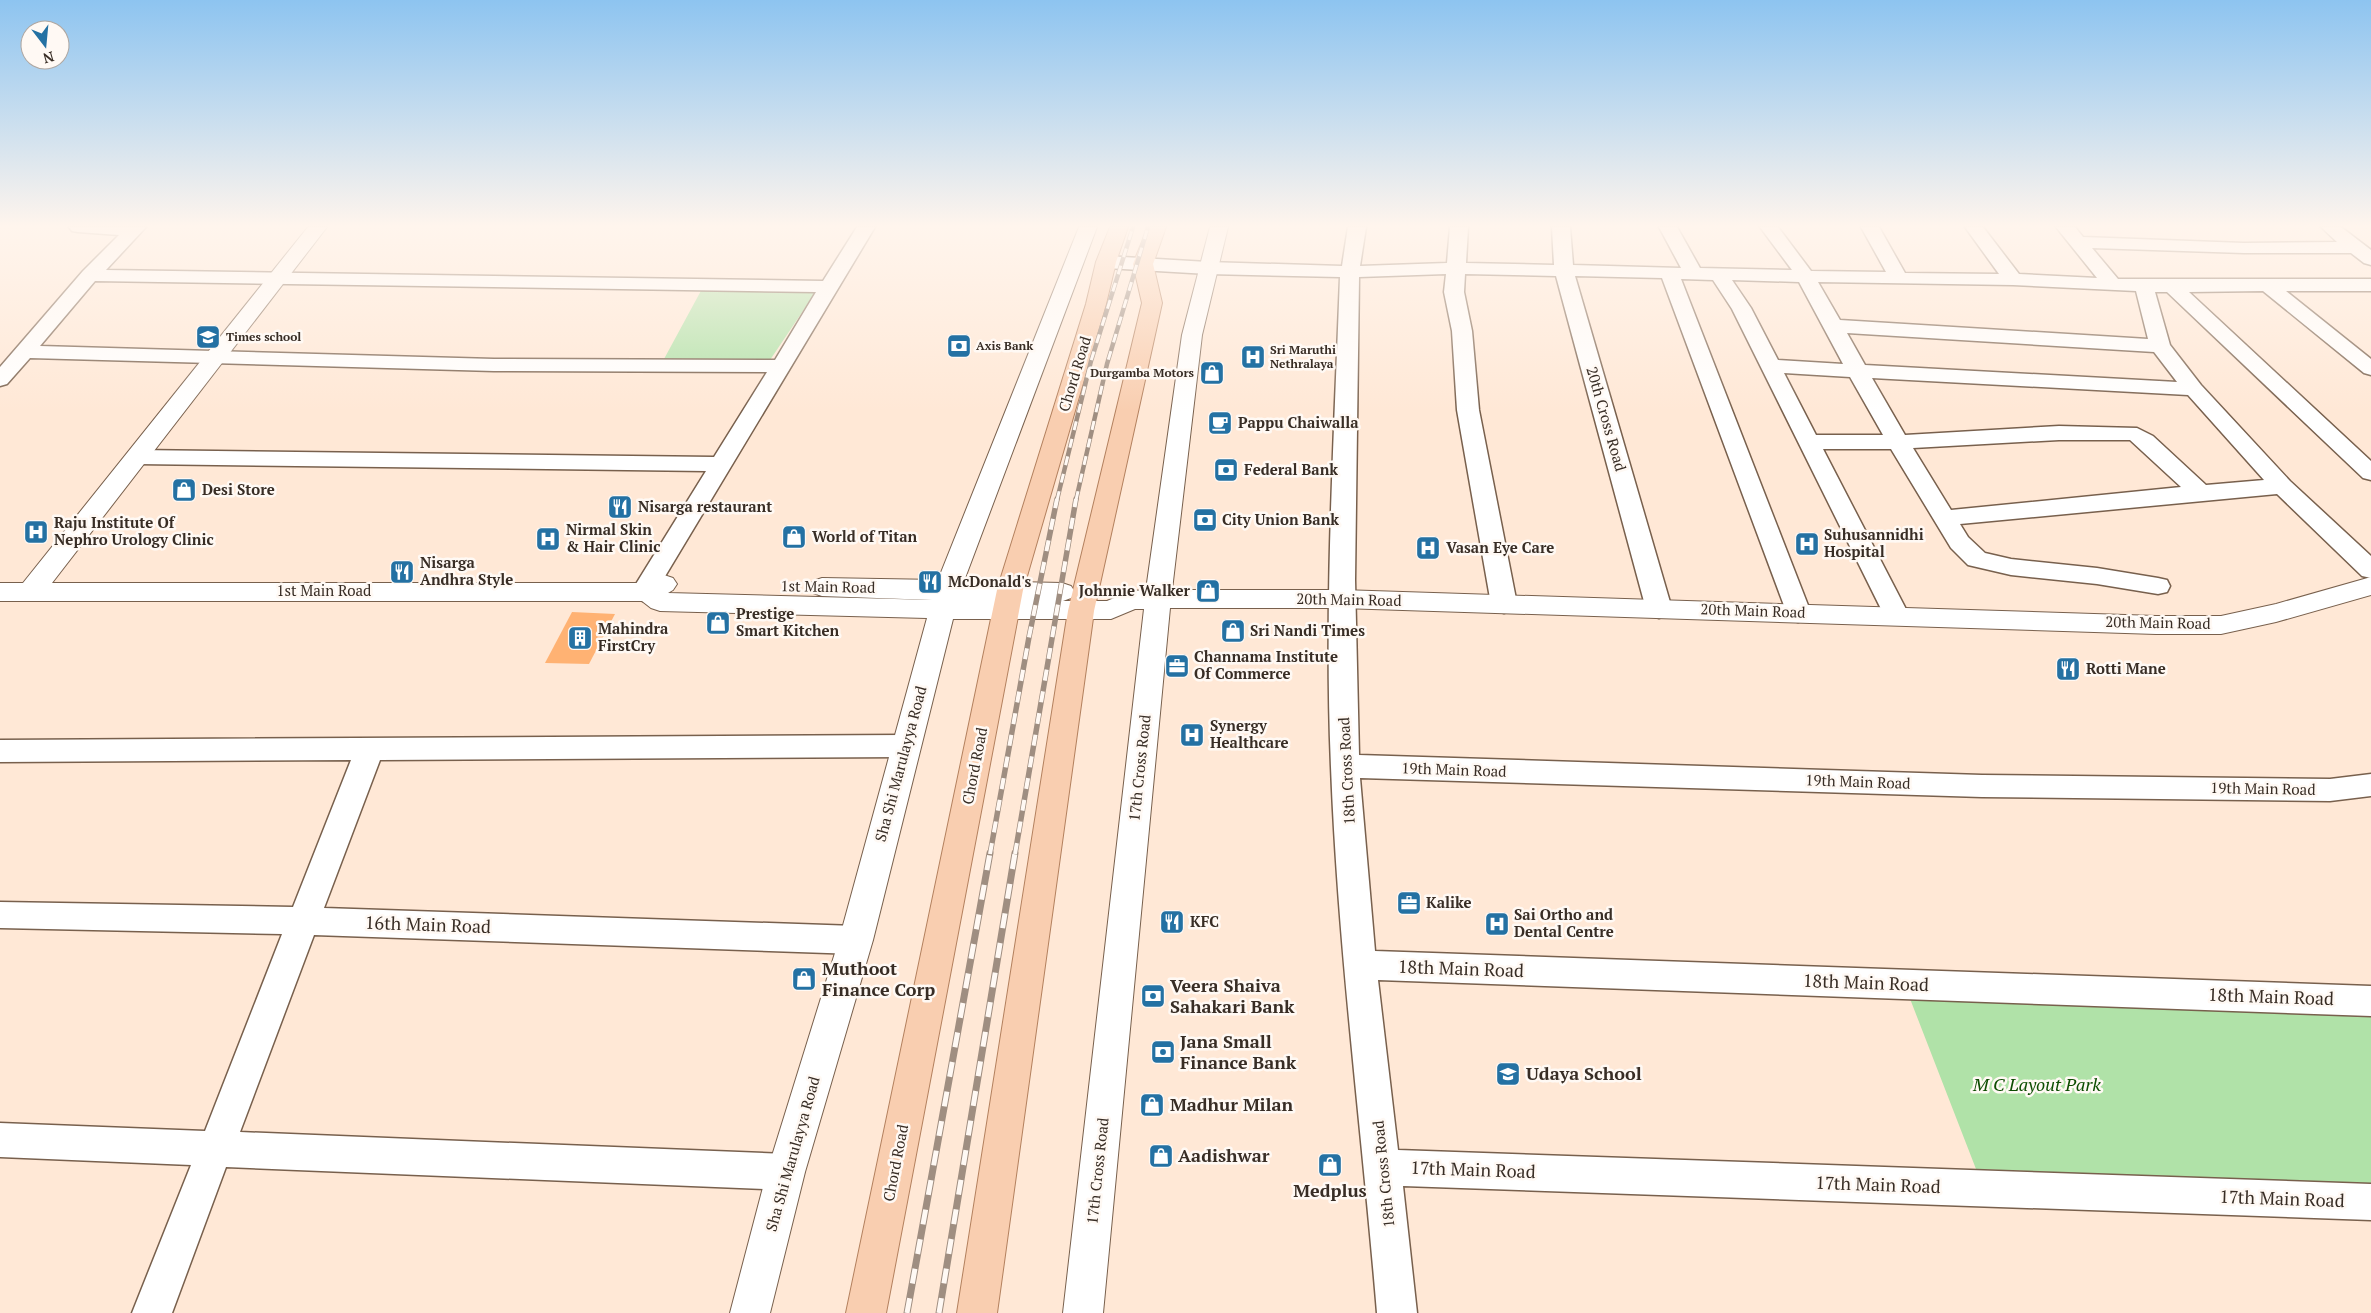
<svg xmlns="http://www.w3.org/2000/svg" width="2371" height="1313" font-family="'PT Serif',serif">
<rect width="100%" height="100%" fill="#ffe8d6"/>
<!-- green -->
<path fill="#b0e2a8" d="M703 287 817 290 770 360 664 359Z
M1907 991 2371 1011V1185L1976 1169Z"/>
<!-- building -->
<path fill="#ffb273" d="M572 612 615 614 589 664 545 663Z"/>
<g fill="none" stroke-linecap="round" stroke-linejoin="round">
<defs>
<path id="minor" d="M69 227H146L106 270 823 281 857 227H875L652 598 643 601 634 598 631 592 706 471 137 464 129 462 126 457 129 452 137 450 714 457 767 372 494 371 30 358 7 384 0 386V367L83 271 119 235 78 232 72 231ZM95 281 816 292 775 360 494 359 40 346Z
M1348 227H1366L1360 266 1447 263 1450 227H1468L1466 263 1554 265 1552 227H1570L1573 265 1681 268 1659 227H1677L1700 268 1792 270 1760 227H1778L1811 271 1886 272 1861 227H1879L1905 273 1999 274 1965 227H1983L2019 274 2097 278 2056 227H2075L2083 237 2244 243 2337 242 2321 227H2341L2371 250V265L2364 263 2351 253H2244L2092 248 2118 279H2371V291H2286L2371 359V375L2364 373 2263 291 2189 292 2371 461V480L2363 478 2167 292H2155L2170 345 2201 385 2290 481 2371 556V578L2362 576 2277 494 1960 524 1968 537 1985 553 2011 559 2097 568 2158 578 2167 580 2170 586 2167 592 2158 594 2097 584 2011 575 1968 565 1951 548 1891 449H1823L1909 615 1905 621 1896 624 1887 621 1732 309 1713 280 1681 279 1811 613 1807 619 1798 622 1789 619 1662 278 1575 276 1672 609 1668 615 1659 618 1650 615 1646 609 1556 276 1465 274 1464 292 1472 331 1479 410 1517 604 1513 610 1504 613 1495 610 1491 604 1457 410 1452 331 1444 292 1446 274 1359 277 1355 580 1359 755 1982 775 2330 779 2371 774V796L2330 801 1982 797 1360 778 1375 951 2371 986V1016L1378 980 1398 1150 2371 1184V1220L1403 1186 1417 1313H1377C1362 1131 1338 950 1331 767 1324 604 1334 440 1340 277L1208 274 1106 268 1099 266 1097 262 1099 258 1106 256 1208 262 1342 266ZM1732 280 1799 282 1843 364 1778 360 1751 308ZM1818 282 2013 285 2136 291 2148 339 1840 320ZM1847 333 2154 352 2177 382 1865 365ZM1784 373 1850 377 1883 435H1816ZM1872 378 2188 395 2264 480 2206 485 2153 436 2137 428 2059 426 1905 435ZM2059 440H2130L2181 487 1951 510 1913 448Z
M905 735 915 738 919 746 915 754 905 757 380 760 324 908 856 926 867 930 872 940 867 950 856 954 314 935 240 1132 786 1154 799 1159 804 1172 799 1185 786 1190 226 1167 172 1313H132L191 1165 0 1157V1123L205 1131 282 934 0 928V902L293 907 351 760 0 762V740Z"/>
<path id="tertiary" d="M308 227H327L52 583H644L664 575 673 578 677 584 673 590 668 593 932 600 822 596 813 593 809 587 813 581 822 578 938 580 1079 227H1097L964 581 1062 583 1071 586 1075 592 1071 598 1063 601H1107L1131 591 1146 590 1182 335 1210 227H1228L1202 335 1172 590H1341L2156 616H2221L2276 604 2371 577V595L2276 622 2221 634H2156L1341 608H1170L1103 1313H1063L1144 609H1135L1111 619H953L873 940 805 1172 770 1313H730L767 1172 839 940 927 618 660 611 651 608 642 601H0V583H23Z"/>
<path id="primary" d="M1110 227H1128L1116 262 1106 304 1023 590 886 1313H846L997 590 1086 304 1096 262Z
M1148 227H1166L1153 264 1162 303 1094 611 997 1313H957L1068 611 1142 303 1133 264Z"/>
</defs>
<!-- minor casing -->
<use href="#minor" stroke="#78604d" stroke-width="3"/>
<!-- tertiary casing -->
<use href="#tertiary" stroke="#78604d" stroke-width="2"/>
<!-- primary casing -->
<use href="#primary" stroke="#b3805e" stroke-width="2"/>
<!-- minor -->
<use href="#minor" fill="#fff" fill-rule="evenodd"/>
<!-- tertiary -->
<use href="#tertiary" fill="#fff" fill-rule="evenodd"/>
<!-- primary -->
<use href="#primary" fill="#f9ceb0" fill-rule="evenodd"/>
<defs>
<path id="rail-far2" d="M1057 500 1091 361 1133 227
M1076 500 1107 364 1148 227"/>
<path id="rail-far1" d="M990 854 1029 637 1057 499
M1015 854 1076 499"/>
<path id="rail" d="M907 1313 990 853
M939 1313 1015 853"/>
</defs>
<!-- rail-far2 casing -->
<use href="#rail-far2" stroke="#9f8e81" stroke-width="4.5"/>
<!-- rail-far1 casing -->
<use href="#rail-far1" stroke="#9f8e81" stroke-width="5.5"/>
<!-- rail casing -->
<use href="#rail" stroke="#9f8e81" stroke-width="7"/>
<!-- rail-far2 -->
<use href="#rail-far2" stroke="#fff9f4" stroke-width="3" stroke-dasharray="9" stroke-linecap="butt"/>
<!-- rail-far1 -->
<use href="#rail-far1" stroke="#fff9f4" stroke-width="4" stroke-dasharray="11" stroke-linecap="butt"/>
<!-- rail -->
<use href="#rail" stroke="#fff9f4" stroke-width="5" stroke-dasharray="15" stroke-linecap="butt"/>
</g>
<!-- sky -->
<linearGradient id="sky" x2="0" y2="1"><stop stop-color="#8dc4f0"/><stop offset="0.55" stop-color="#fff5ed"/><stop offset="1" stop-color="#fff5ed" stop-opacity="0"/></linearGradient>
<rect width="2371" height="411" fill="url(#sky)"/>
<!-- icons -->
<defs>
<symbol id="school-square" viewBox="-11 -11 22 22"><rect x="-9" y="-9" width="18" height="18" rx="4" fill="#2471a3" stroke="#fff9f4"/><path d="M0-5L7-2L0 1L-7-2ZM-4 1L0 2.5L4 1V4Q0 6-4 4Z" fill="#fff"/></symbol>
<symbol id="bank-square" viewBox="-11 -11 22 22"><rect x="-9" y="-9" width="18" height="18" rx="4" fill="#2471a3" stroke="#fff9f4"/><path d="M-6-4H6V4H-6ZM0-2.3a2.3 2.3 0 1 0 0 4.6a2.3 2.3 0 1 0 0-4.6Z" fill="#fff"/></symbol>
<symbol id="hospital-square" viewBox="-11 -11 22 22"><rect x="-9" y="-9" width="18" height="18" rx="4" fill="#2471a3" stroke="#fff9f4"/><path d="M-5-5h3v3.5h4V-5h3V5h-3V1.5h-4V5h-3Z" fill="#fff"/></symbol>
<symbol id="shop-square" viewBox="-11 -11 22 22"><rect x="-9" y="-9" width="18" height="18" rx="4" fill="#2471a3" stroke="#fff9f4"/><path d="M-5-2.5h2.3a2.7 3.5 0 0 1 5.4 0H5L5.5 6h-11ZM-1.5-2.5h3a1.5 2.3 0 0 0-3 0Z" fill="#fff"/></symbol>
<symbol id="cafe-square" viewBox="-11 -11 22 22"><rect x="-9" y="-9" width="18" height="18" rx="4" fill="#2471a3" stroke="#fff9f4"/><path d="M-5.5-4.5H6V0H3Q3 3.5 0 3.5H-2.5Q-5.5 3.5-5.5 0ZM3-3.2v2h1.7v-2ZM-6 4.5H4V6H-6Z" fill="#fff"/></symbol>
<symbol id="restaurant-square" viewBox="-11 -11 22 22"><rect x="-9" y="-9" width="18" height="18" rx="4" fill="#2471a3" stroke="#fff9f4"/><path d="M-5-6h1v4h1v-4h1v4h1v-4h1v5L-1.5 .5V6h-2V.5L-5-1ZM5-6V6H3V1.5H1.5Q1.5-4 5-6Z" fill="#fff"/></symbol>
<symbol id="building-square" viewBox="-11 -11 22 22"><rect x="-9" y="-9" width="18" height="18" rx="4" fill="#2471a3" stroke="#fff9f4"/><path d="M-4-6H4V6H1V3H-1V6H-4ZM-2.5-4.3h1.7v1.8h-1.7ZM.8-4.3h1.7v1.8H.8ZM-2.5-1h1.7V.8h-1.7ZM.8-1h1.7V.8H.8Z" fill="#fff"/></symbol>
<symbol id="office-square" viewBox="-11 -11 22 22"><rect x="-9" y="-9" width="18" height="18" rx="4" fill="#2471a3" stroke="#fff9f4"/><path d="M-6-3h4V-5.5h4V-3h4V5H-6ZM-1-4.5V-3h2v-1.5ZM-6 0V1H6V0Z" fill="#fff"/></symbol>
</defs>
<g fill-rule="evenodd">
<use href="#school-square" x="194" y="323" width="28" height="28"/>
<use href="#bank-square" x="945" y="332" width="28" height="28"/>
<use href="#hospital-square" x="1239" y="343" width="28" height="28"/>
<use href="#shop-square" x="1198" y="359" width="28" height="28"/>
<use href="#cafe-square" x="1206" y="409" width="28" height="28"/>
<use href="#bank-square" x="1212" y="456" width="28" height="28"/>
<use href="#shop-square" x="170" y="476" width="28" height="28"/>
<use href="#restaurant-square" x="606" y="493" width="28" height="28"/>
<use href="#bank-square" x="1191" y="506" width="28" height="28"/>
<use href="#hospital-square" x="22" y="518" width="28" height="28"/>
<use href="#shop-square" x="780" y="523" width="28" height="28"/>
<use href="#hospital-square" x="534" y="525" width="28" height="28"/>
<use href="#hospital-square" x="1793" y="530" width="28" height="28"/>
<use href="#hospital-square" x="1414" y="534" width="28" height="28"/>
<use href="#restaurant-square" x="388" y="558" width="28" height="28"/>
<use href="#restaurant-square" x="916" y="568" width="28" height="28"/>
<use href="#shop-square" x="1194" y="577" width="28" height="28"/>
<use href="#shop-square" x="704" y="609" width="28" height="28"/>
<use href="#shop-square" x="1219" y="617" width="28" height="28"/>
<use href="#building-square" x="566" y="624" width="28" height="28"/>
<use href="#office-square" x="1163" y="652" width="28" height="28"/>
<use href="#restaurant-square" x="2054" y="655" width="28" height="28"/>
<use href="#hospital-square" x="1178" y="721" width="28" height="28"/>
<use href="#office-square" x="1395" y="889" width="28" height="28"/>
<use href="#restaurant-square" x="1158" y="908" width="28" height="28"/>
<use href="#hospital-square" x="1483" y="910" width="28" height="28"/>
<use href="#shop-square" x="790" y="965" width="28" height="28"/>
<use href="#bank-square" x="1139" y="982" width="28" height="28"/>
<use href="#bank-square" x="1149" y="1038" width="28" height="28"/>
<use href="#school-square" x="1494" y="1060" width="28" height="28"/>
<use href="#shop-square" x="1138" y="1091" width="28" height="28"/>
<use href="#shop-square" x="1147" y="1142" width="28" height="28"/>
<use href="#shop-square" x="1316" y="1151" width="28" height="28"/>
</g>
<g text-anchor="middle" stroke-width="5" stroke-linejoin="round" paint-order="stroke">
<!-- far-poi labels -->
<g font-size="12" font-weight="bold" fill="#382d25" stroke="#fff9f4" text-anchor="start">
<text x="226" y="341">Times school</text>
<text x="976" y="350">Axis Bank</text>
<text x="1270" y="354">Sri Maruthi<tspan x="1270" dy="14">Nethralaya</tspan></text>
<text x="1194" y="377" text-anchor="end">Durgamba Motors</text>
</g>
<!-- street labels -->
<g font-size="15" fill="#382d25" stroke="#fff9f4">
<text transform="translate(1075 374) rotate(-73)" y="5">Chord Road</text>
<text transform="translate(1606 419) rotate(74)" y="5">20th Cross Road</text>
<text transform="translate(828 587) rotate(1)" y="5">1st Main Road</text>
<text x="324" y="596">1st Main Road</text>
<text transform="translate(1349 600) rotate(1)" y="5">20th Main Road</text>
<text transform="translate(1753 611) rotate(2)" y="5">20th Main Road</text>
<text transform="translate(2158 623) rotate(1)" y="5">20th Main Road</text>
<text transform="translate(901 764) rotate(-75)" y="5">Sha Shi Marulayya Road</text>
<text transform="translate(975 766) rotate(-79)" y="5">Chord Road</text>
<text transform="translate(1140 768) rotate(-84)" y="5">17th Cross Road</text>
<text transform="translate(1454 770) rotate(2)" y="5">19th Main Road</text>
<text transform="translate(1347 771) rotate(-93)" y="5">18th Cross Road</text>
<text transform="translate(1858 782) rotate(2)" y="5">19th Main Road</text>
<text transform="translate(2263 789) rotate(1)" y="5">19th Main Road</text>
<text transform="translate(793 1154) rotate(-74)" y="5">Sha Shi Marulayya Road</text>
<text transform="translate(896 1163) rotate(-79)" y="5">Chord Road</text>
<text transform="translate(1098 1171) rotate(-84)" y="5">17th Cross Road</text>
<text transform="translate(1384 1174) rotate(-96)" y="5">18th Cross Road</text>
</g>
<!-- poi labels -->
<g font-size="15" font-weight="bold" fill="#382d25" stroke="#fff9f4" text-anchor="start">
<text x="1238" y="428">Pappu Chaiwalla</text>
<text x="1244" y="475">Federal Bank</text>
<text x="202" y="495">Desi Store</text>
<text x="638" y="512">Nisarga restaurant</text>
<text x="1222" y="525">City Union Bank</text>
<text x="54" y="528">Raju Institute Of<tspan x="54" dy="17">Nephro Urology Clinic</tspan></text>
<text x="566" y="535">Nirmal Skin<tspan x="566" dy="17">&amp; Hair Clinic</tspan></text>
<text x="1824" y="540">Suhusannidhi<tspan x="1824" dy="17">Hospital</tspan></text>
<text x="812" y="542">World of Titan</text>
<text x="1446" y="553">Vasan Eye Care</text>
<text x="420" y="568">Nisarga<tspan x="420" dy="17">Andhra Style</tspan></text>
<text x="948" y="587">McDonald's</text>
<text x="1190" y="596" text-anchor="end">Johnnie Walker</text>
<text x="736" y="619">Prestige<tspan x="736" dy="17">Smart Kitchen</tspan></text>
<text x="598" y="634">Mahindra<tspan x="598" dy="17">FirstCry</tspan></text>
<text x="1250" y="636">Sri Nandi Times</text>
<text x="1194" y="662">Channama Institute<tspan x="1194" dy="17">Of Commerce</tspan></text>
<text x="2086" y="674">Rotti Mane</text>
<text x="1210" y="731">Synergy<tspan x="1210" dy="17">Healthcare</tspan></text>
<text x="1426" y="908">Kalike</text>
<text x="1514" y="920">Sai Ortho and<tspan x="1514" dy="17">Dental Centre</tspan></text>
<text x="1190" y="927">KFC</text>
</g>
<!-- near-street labels -->
<g font-size="18" fill="#382d25" stroke="#fff9f4">
<text transform="translate(428 925) rotate(2)" y="6">16th Main Road</text>
<text transform="translate(1461 969) rotate(2)" y="6">18th Main Road</text>
<text transform="translate(1866 983) rotate(2)" y="6">18th Main Road</text>
<text transform="translate(2271 997) rotate(2)" y="6">18th Main Road</text>
<text transform="translate(1473 1170) rotate(2)" y="6">17th Main Road</text>
<text transform="translate(1878 1185) rotate(2)" y="6">17th Main Road</text>
<text transform="translate(2282 1199) rotate(2)" y="6">17th Main Road</text>
</g>
<!-- near-poi labels -->
<g font-size="18" font-weight="bold" fill="#382d25" stroke="#fff9f4" text-anchor="start">
<text x="822" y="975">Muthoot<tspan x="822" dy="21">Finance Corp</tspan></text>
<text x="1170" y="992">Veera Shaiva<tspan x="1170" dy="21">Sahakari Bank</tspan></text>
<text x="1180" y="1048">Jana Small<tspan x="1180" dy="21">Finance Bank</tspan></text>
<text x="1526" y="1080">Udaya School</text>
<text x="1170" y="1111">Madhur Milan</text>
<text x="1178" y="1162">Aadishwar</text>
<text x="1330" y="1197" text-anchor="middle">Medplus</text>
</g>
<!-- near-park labels -->
<g font-size="18" font-style="italic" fill="#0d4e02" stroke="#fff9f4">
<text x="2037" y="1091">M C Layout Park</text>
</g>
</g>
<!-- north arrow -->
<g transform="translate(45 45) rotate(164)"><circle r="24" fill="#fff9f4" stroke="#afa7a1"/>
<path d="M0-4L9 19L0 12L-9 19Z" fill="#2471a3"/>
<text y="-8" font-size="14" font-weight="bold" text-anchor="middle" fill="#382d25">N</text>
</g>
</svg>
